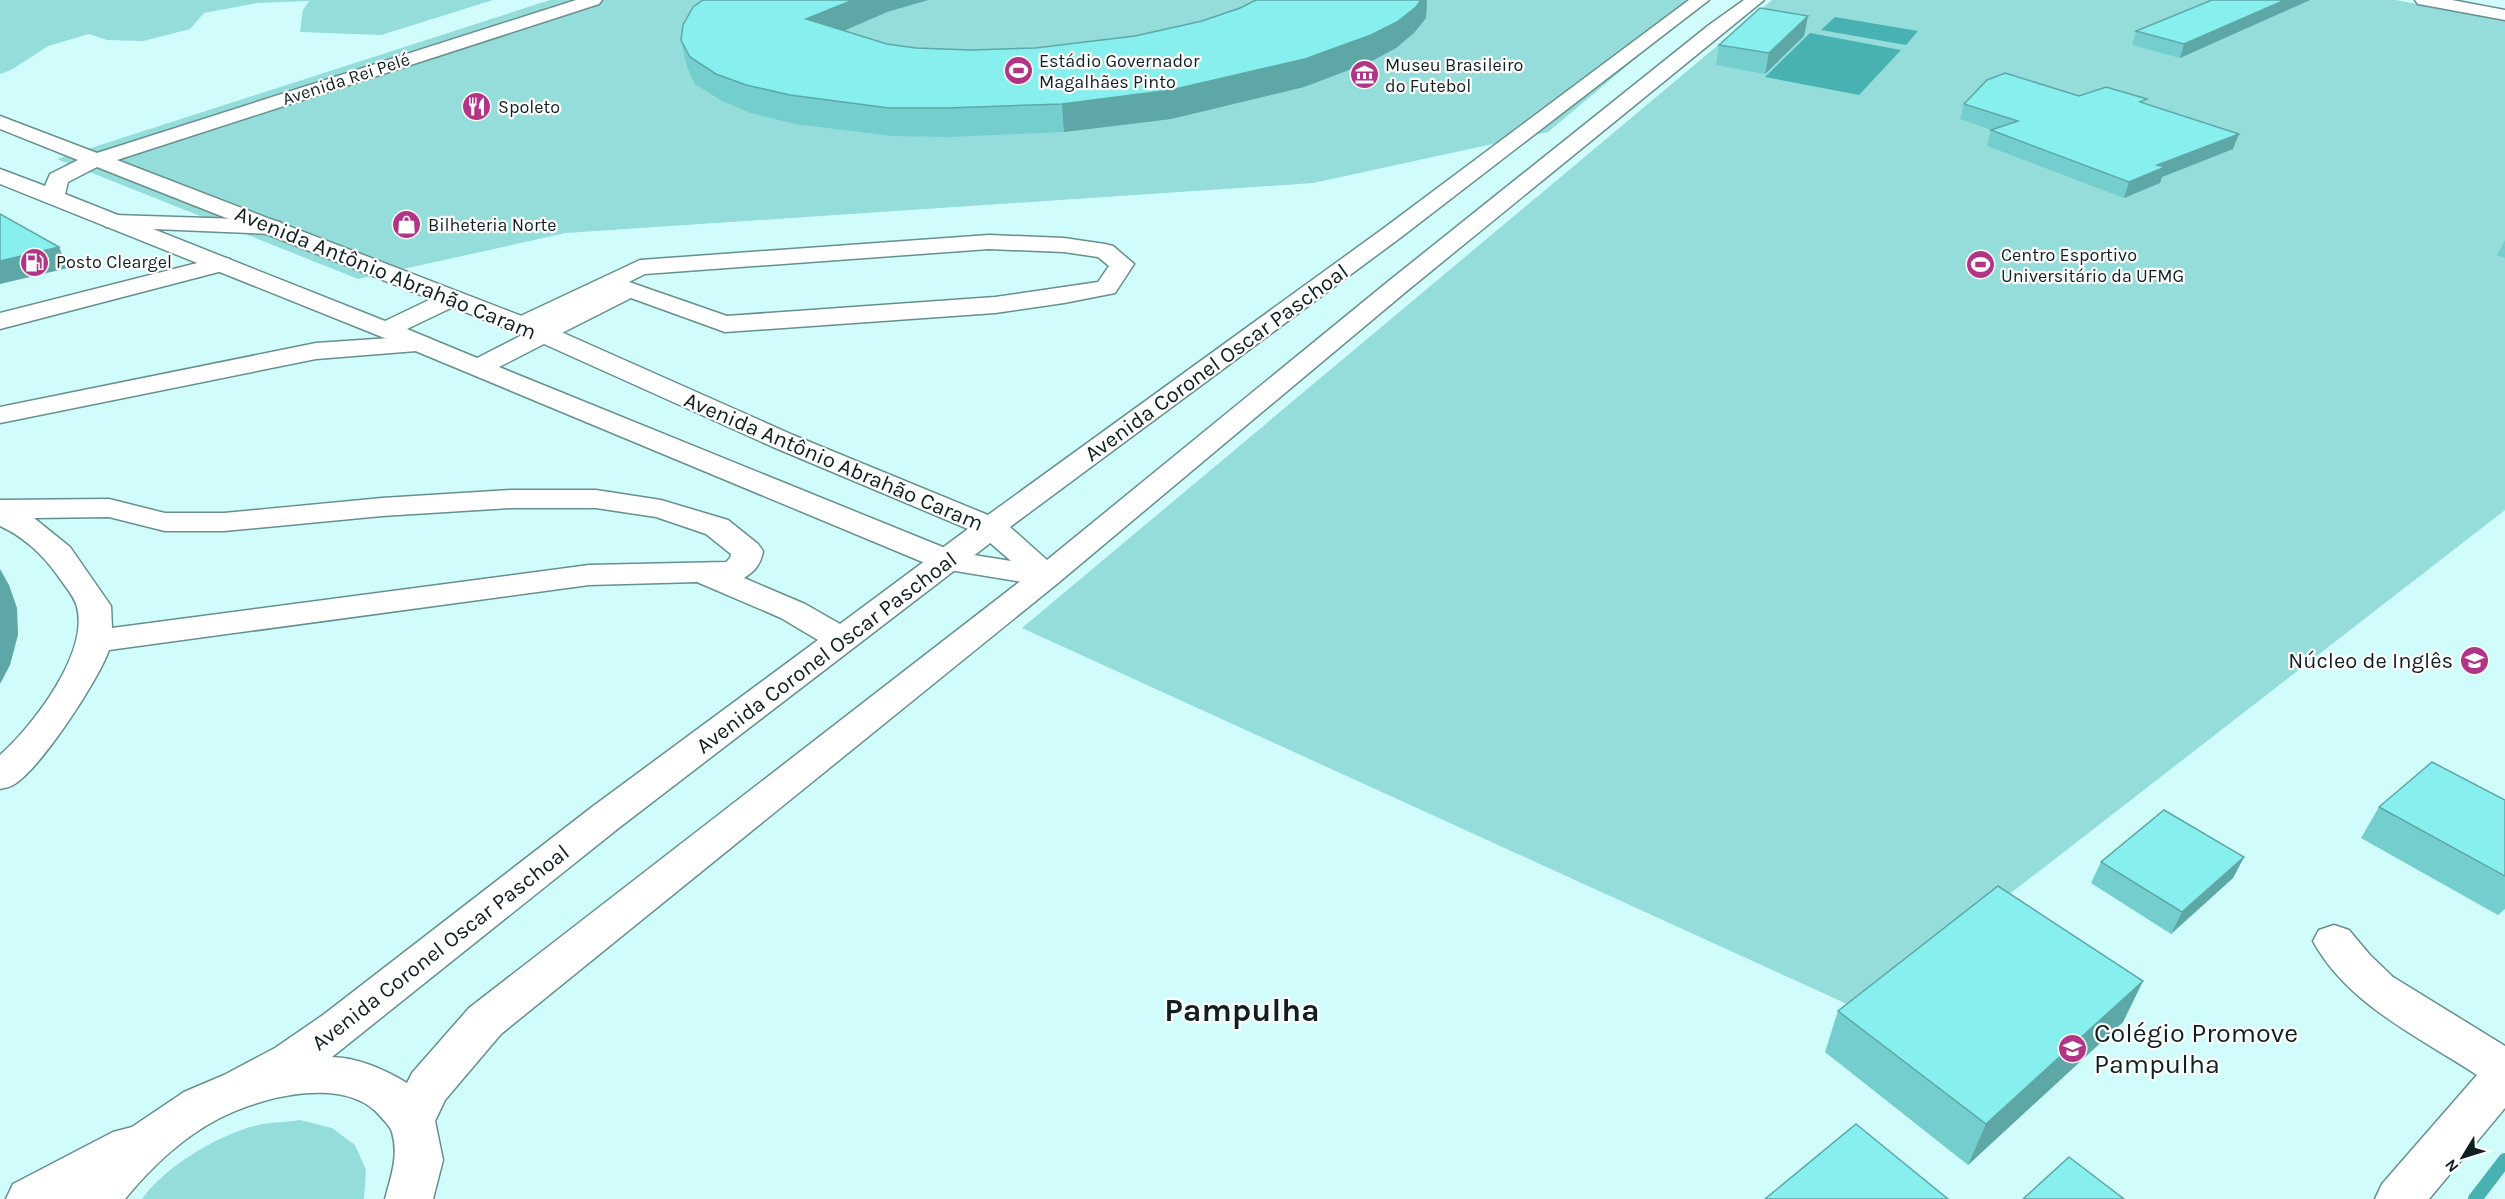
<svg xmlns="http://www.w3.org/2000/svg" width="2505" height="1199" font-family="Karla,sans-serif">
<rect width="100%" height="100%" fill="#d0fcfb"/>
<!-- green -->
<path fill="#94dddb" d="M0 0H493L381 35 300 32 303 10 309 1 258 3 204 13 190 29 143 41 107 40 89 34 48 46 11 70 0 74Z
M550 0H1710L1665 34 1548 132 1313 183 566 233 358 279 57 159Z
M1772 0H2395L2505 20V510L1860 1010 1022 628Z
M300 1120 332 1128 355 1145 366 1170 364 1199H142C165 1166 224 1131 263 1124 275 1122 288 1122 300 1120Z"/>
<!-- water -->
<path fill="#47b2b1" d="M1835 17 1918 31 1906 45 1821 30Z
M1810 33 1901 50 1859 95 1765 77Z"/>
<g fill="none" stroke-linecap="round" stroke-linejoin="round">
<!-- stream -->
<path stroke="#47b2b1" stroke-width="14" d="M2475 1199 2505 1160"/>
<defs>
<path id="minor" d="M114 215 272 220 280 222 284 227 280 232 272 234 106 227 102 222 106 217Z
M989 235 1064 238 1105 244 1113 246 1134 264 1115 293 1064 303 995 313 725 332 631 298 550 339 541 341 532 339 528 333 530 331 521 333 512 330 508 325 512 320 640 260ZM989 249 1064 252 1098 257 1109 266 1098 282 995 297 727 316 629 282 645 274Z
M221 257 230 259 233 264 230 269 0 329V313Z
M420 336 429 338 433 344 429 350 316 359 0 423V407L316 343Z
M511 490H596L661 500 728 520 758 544 763 551C761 564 755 571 744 578L805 604 840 624 980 520 991 518 1002 520 1007 527 1002 534 620 827 332 1057C359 1058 384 1069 407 1083L412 1073 469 1008 1036 569 1047 566 1058 569 1063 576 1058 583 501 1034 445 1100 435 1121 443 1160 433 1199H385C391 1176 399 1156 392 1132 390 1126 385 1122 381 1117 346 1074 260 1097 218 1119 182 1138 151 1167 125 1199H6L13 1184 113 1132 132 1127 184 1092 224 1075 275 1048 323 1015 592 807 818 640 781 618 697 582 589 585 109 650C99 679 40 770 13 785 10 787 4 788 0 789V755C33 726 89 653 77 607 75 597 64 585 58 576 44 556 23 536 0 526V500L109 499 165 513H224L382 498ZM511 508H596L656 517 706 534 731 554 730 558 726 562 589 565 112 628 111 606 70 547 34 518 109 517 165 531H224L382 516Z
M2334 925 2349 930 2370 955 2393 977 2505 1046V1108L2429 1199H2375L2382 1184 2477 1075C2419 1037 2347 1004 2313 941L2319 930Z"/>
<path id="major" d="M576 0H602L599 4 117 160 550 327 793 435 988 515 1384 228 1689 0H1709L1400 238 1010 527 1047 560 1390 280 1709 25 1744 0H1764L1408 290 1058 583 1047 586 937 568 377 335 0 184V169L45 186 50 174 78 160 0 129V116L97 153ZM97 167 431 299 385 321 65 194 68 182ZM453 307 522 335 477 358 407 329ZM544 344 773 447 980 534 1011 561 955 552 499 367Z
M2415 0H2452L2505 10V20L2424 5 2418 4Z"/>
</defs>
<!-- minor casing -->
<use href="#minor" stroke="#668f8e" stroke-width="3"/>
<!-- major casing -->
<use href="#major" stroke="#668f8e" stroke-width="3"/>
<!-- minor -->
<use href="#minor" fill="#fff" fill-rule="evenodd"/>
<!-- major -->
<use href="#major" fill="#fff" fill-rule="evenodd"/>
</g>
<!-- wall -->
<path fill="#74cecd" d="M703 0H928L887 12 844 31 887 44 916 48 971 50 1035 48 1135 36 1202 21 1240 8 1256 0H1427L1426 18 1414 33 1396 48 1370 62 1304 87 1171 119 1064 132 949 137 893 136 795 124 751 113 722 101 695 84 687 67 681 40Z
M2212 0H2310L2180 58 2132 45 2136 31Z
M1808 16 1804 36 1765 74 1716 65 1719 45Z
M2079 96 2145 104 2233 149 2162 177 2160 183 2124 198 1987 146 1991 130H1992L1960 119 1964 104Z
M2505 240V258L2497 255Z
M2505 800V909L2498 915 2361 838 2379 807Z
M2244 857 2233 878 2171 934 2091 883 2101 862Z
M2143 981 2123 1022 1968 1165 1825 1052 1838 1011Z"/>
<!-- shaded-wall -->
<path fill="#5ea7a7" d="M853 0H928L887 12 811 45 806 19Z
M1421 0H1427L1426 18 1414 33 1396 48 1370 62 1304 87 1171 119 1064 132 1062 104Z
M2285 0H2310L2180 58 2184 44Z
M1808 16 1804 36 1765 74 1769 53Z
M2239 134 2233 149 2162 177 2160 183 2124 198 2129 182 2157 165Z
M59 247 68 268 0 284V261Z
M0 569 9 585 17 608 18 635 10 665 0 684Z
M2244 857 2233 878 2171 934 2182 912Z
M2143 981 2123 1022 1968 1165 1986 1124Z"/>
<!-- building -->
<path fill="#87efee" stroke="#5ea7a7" stroke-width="1.5" d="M703 0H853L806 19 887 44 916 48 971 50 1035 48 1135 36 1202 21 1240 8 1256 0H1421L1416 7 1397 22 1371 35 1305 59 1171 90 1062 104 946 108H889L790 95 746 85 716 74 690 57 681 40 683 25 693 7Z
M2212 0H2285L2184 44 2136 31Z
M1760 8 1808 16 1769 53 1719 45Z
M2005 73 2079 96 2106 87 2147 99 2140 102 2239 134 2157 165 2165 167 2129 182 1991 130 2018 121 1964 104 1987 80Z
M0 214 59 247 0 261Z
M2432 762 2505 800V876L2379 807Z
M2164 810 2244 857 2182 912 2101 862Z
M1998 886 2143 981 1986 1124 1838 1011Z
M1856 1124 1948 1199H1765Z
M2069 1157 2124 1199H2023Z"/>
<!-- icons -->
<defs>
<symbol id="stadium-disc" viewBox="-11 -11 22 22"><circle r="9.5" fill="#b03586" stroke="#fff"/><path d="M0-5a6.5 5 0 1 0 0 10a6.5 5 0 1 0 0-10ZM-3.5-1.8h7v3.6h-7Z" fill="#fff"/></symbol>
<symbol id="museum-disc" viewBox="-11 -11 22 22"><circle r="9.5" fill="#b03586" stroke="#fff"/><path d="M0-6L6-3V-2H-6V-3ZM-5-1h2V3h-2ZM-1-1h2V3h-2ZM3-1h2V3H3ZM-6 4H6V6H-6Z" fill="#fff"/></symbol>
<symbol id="restaurant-disc" viewBox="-11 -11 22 22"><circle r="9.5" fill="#b03586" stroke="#fff"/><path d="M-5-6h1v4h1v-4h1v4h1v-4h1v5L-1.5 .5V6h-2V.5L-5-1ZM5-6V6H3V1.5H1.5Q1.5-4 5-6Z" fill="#fff"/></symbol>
<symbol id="shop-disc" viewBox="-11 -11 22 22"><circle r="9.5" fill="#b03586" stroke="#fff"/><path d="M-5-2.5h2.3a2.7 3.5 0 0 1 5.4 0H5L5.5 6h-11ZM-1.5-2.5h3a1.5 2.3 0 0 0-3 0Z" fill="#fff"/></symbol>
<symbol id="fuel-disc" viewBox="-11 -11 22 22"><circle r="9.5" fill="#b03586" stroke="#fff"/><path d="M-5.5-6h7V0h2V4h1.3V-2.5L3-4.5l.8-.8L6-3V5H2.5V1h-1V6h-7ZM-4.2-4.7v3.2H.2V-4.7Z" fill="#fff"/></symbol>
<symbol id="school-disc" viewBox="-11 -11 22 22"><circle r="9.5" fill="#b03586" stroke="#fff"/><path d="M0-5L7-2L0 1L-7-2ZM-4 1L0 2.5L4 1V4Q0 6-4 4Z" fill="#fff"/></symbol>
</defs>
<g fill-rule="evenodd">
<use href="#stadium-disc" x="1002" y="54" width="33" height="33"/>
<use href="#museum-disc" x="1348" y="58" width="33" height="33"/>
<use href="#restaurant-disc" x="460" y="90" width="33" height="33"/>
<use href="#shop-disc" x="390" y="208" width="33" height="33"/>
<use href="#fuel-disc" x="18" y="246" width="33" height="33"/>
<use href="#stadium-disc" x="1964" y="248" width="33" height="33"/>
<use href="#school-disc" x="2458" y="644" width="33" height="33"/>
<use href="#school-disc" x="2056" y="1032" width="33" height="33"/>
</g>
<g text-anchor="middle" stroke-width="4.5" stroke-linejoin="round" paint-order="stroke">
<!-- far-poi labels -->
<g font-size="18" fill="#102020" stroke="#fff" text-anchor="start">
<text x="1039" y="67">Estádio Governador<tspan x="1039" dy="21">Magalhães Pinto</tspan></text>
<text x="1385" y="71">Museu Brasileiro<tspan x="1385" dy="21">do Futebol</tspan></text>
<text x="498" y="113">Spoleto</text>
<text x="428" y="231">Bilheteria Norte</text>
<text x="2001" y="261">Centro Esportivo<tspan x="2001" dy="21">Universitário da UFMG</tspan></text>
<text x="56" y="268">Posto Cleargel</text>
</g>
<!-- far-street labels -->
<g font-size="18" fill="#102020" stroke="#fff">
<text transform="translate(346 79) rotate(-18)" y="6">Avenida Rei Pelé</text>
</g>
<!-- street labels -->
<g font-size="22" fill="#102020" stroke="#fff">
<text transform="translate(386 272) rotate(22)" y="8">Avenida Antônio Abrahão Caram</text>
<text transform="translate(1216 362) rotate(-36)" y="8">Avenida Coronel Oscar Paschoal</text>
<text transform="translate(834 461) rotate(23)" y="8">Avenida Antônio Abrahão Caram</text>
<text transform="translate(826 652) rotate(-37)" y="8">Avenida Coronel Oscar Paschoal</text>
<text transform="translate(440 947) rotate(-38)" y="8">Avenida Coronel Oscar Paschoal</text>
</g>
<!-- poi labels -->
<g font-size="22" fill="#102020" stroke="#fff" text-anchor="end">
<text x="2453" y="668">Núcleo de Inglês</text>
</g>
<!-- near-poi labels -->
<g font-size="27" fill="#102020" stroke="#fff" text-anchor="start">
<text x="2094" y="1042">Colégio Promove<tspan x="2094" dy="31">Pampulha</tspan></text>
</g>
<!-- near-quarter labels -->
<g font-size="32" font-weight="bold" fill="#102020" stroke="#fff">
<text x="1242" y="1021">Pampulha</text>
</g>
</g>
<!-- north arrow -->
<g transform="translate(2463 1157) rotate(232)" stroke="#ffffff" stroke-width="4.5" paint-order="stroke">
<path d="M0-4.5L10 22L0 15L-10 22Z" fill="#102020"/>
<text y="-9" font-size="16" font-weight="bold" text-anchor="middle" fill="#102020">N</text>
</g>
</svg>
